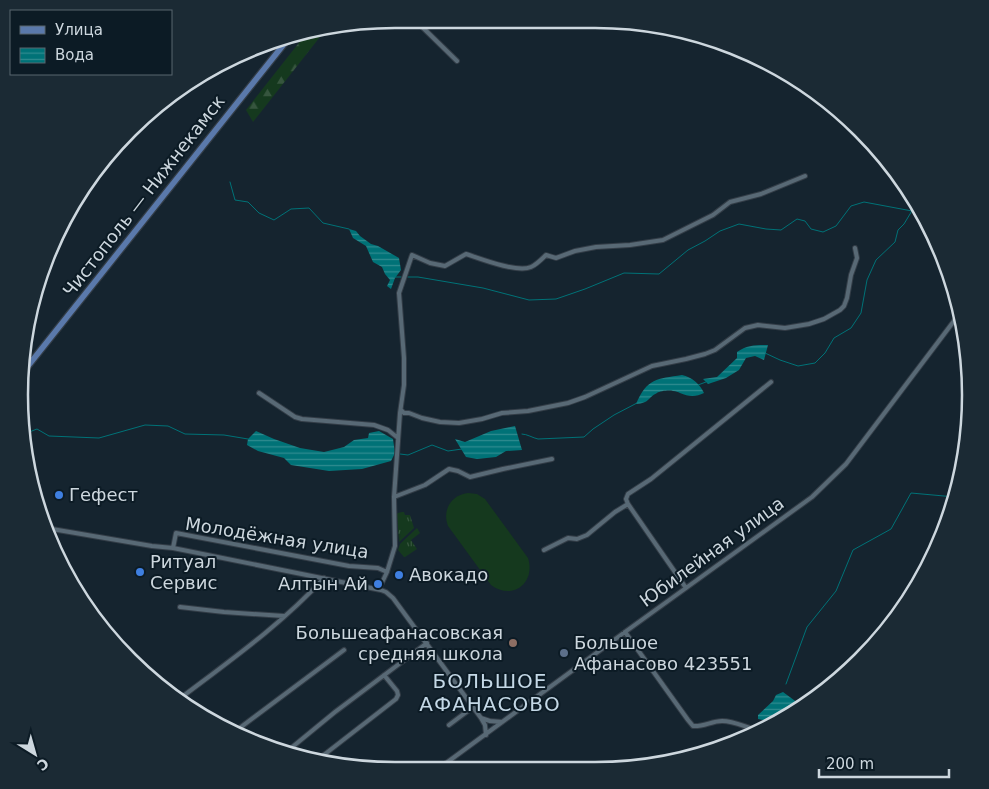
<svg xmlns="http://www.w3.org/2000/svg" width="989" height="789" font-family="'DejaVu Sans',sans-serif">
<defs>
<pattern id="grass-tufts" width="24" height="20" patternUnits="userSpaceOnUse" patternTransform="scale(1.25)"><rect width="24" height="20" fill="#15391e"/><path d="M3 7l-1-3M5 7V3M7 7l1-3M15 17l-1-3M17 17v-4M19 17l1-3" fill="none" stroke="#36553e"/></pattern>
<pattern id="forest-firs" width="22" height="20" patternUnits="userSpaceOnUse" patternTransform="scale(1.25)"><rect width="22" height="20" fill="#15391e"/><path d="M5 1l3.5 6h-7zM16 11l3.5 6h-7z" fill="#36553e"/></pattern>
<pattern id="water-rules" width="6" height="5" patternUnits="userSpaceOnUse" patternTransform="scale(1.25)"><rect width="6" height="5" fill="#007277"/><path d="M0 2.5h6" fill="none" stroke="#308c90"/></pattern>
</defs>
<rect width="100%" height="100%" fill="#15242f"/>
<!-- grass -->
<path fill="url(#grass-tufts)" d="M402 512H404L405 515H410L414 528 399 542 403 525 399 541 397 514 398 513Z
M417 528 420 533 411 540 417 549 405 557H404L398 550 400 544Z"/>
<!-- forest -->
<path fill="url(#forest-firs)" d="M327 28 253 122 246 110 309 30Z"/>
<!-- garden -->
<path fill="#15391e" d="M468 493 477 494 485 499 528 558C536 583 512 601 491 585L448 526C442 510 451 495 468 493Z"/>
<!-- water -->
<path fill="url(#water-rules)" d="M349 229 356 231 360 236 371 244 378 246 399 258 401 270 395 278 391 289 387 286 390 280 385 274 382 267 373 262 366 246 353 238Z
M768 345 764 360 755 356 746 358 739 370 726 378 708 384 703 379 717 377 737 358V352C747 345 756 345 768 345Z
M682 375C692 377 700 384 704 393 696 397 689 397 680 393 678 392 676 391 673 391 669 390 660 391 657 393 647 398 650 403 636 404 647 378 657 379 682 375Z
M515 426 522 450 506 451 496 457 477 459 466 457 455 439 465 442 491 431Z
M256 431 274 439 300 448 324 452 344 447 354 440 368 438 369 433 379 431 393 439 395 453 391 461 362 469 329 471 291 465 284 458 258 451 247 445 248 439Z
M783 692 802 706 781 719 773 722 758 719V715L773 701 776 695Z"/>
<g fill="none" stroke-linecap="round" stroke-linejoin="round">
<!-- stream -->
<path stroke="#007277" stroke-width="1" d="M230 182 235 200 248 202 259 213 274 220 291 209 309 208 323 223 349 229
M394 277H401
M408 277H418L483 288 529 300 556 299 585 289 624 273 659 274 688 250 705 241 720 231 739 224 766 229 781 230 797 219 805 221 811 229 823 232 836 226 851 206 864 202 912 211
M765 353 780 360 798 366 815 363 825 353 834 338 851 328 861 313 867 280 876 260 895 242 898 230 904 224 916 204
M698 385 706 382
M24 434 37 429 49 436 99 438 145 425 168 426 185 434 224 435 248 439
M522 434C527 434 533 438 538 439L584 437 593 429 614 415 637 403
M400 454 408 455 432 445 448 451 462 449
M786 684 807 627 836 591 853 550 891 529 911 493 955 497"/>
<defs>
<path id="street" d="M414 19 457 61
M259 393 295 417 302 419 374 425 388 430 398 438
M401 410 404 413H409L422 418 440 422 459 423 482 419 502 413 528 411 568 403 585 397 652 366 686 359 705 354 715 350 745 328 758 325 785 328 809 324 824 319 840 310 844 306 847 298 851 275 857 258 855 248
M394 497 425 485 449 469 458 471 470 477 503 469 552 459
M46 528 152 546 173 548 381 590 386 592 393 598 481 718 490 721 502 722
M173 548 176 533 349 566 378 568 387 572
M544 550 568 538 577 539 587 535 615 512 628 504
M686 588 628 504 626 499 628 494 651 479 771 382
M379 589 387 572 395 546 394 497 400 413 404 385V358L399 293 412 255 430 263 445 266 466 254C481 259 517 273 531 267 536 265 542 259 546 255L556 258 575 251 596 247 630 245 663 240 713 215 730 202 761 194 805 176
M180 607 224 612 284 616
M625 632 688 720 693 726C703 727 712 721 722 721 736 721 748 729 762 731
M178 700C228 662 281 625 324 578
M481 718 485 725 486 735
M449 725 473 707
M233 733 344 650
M285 753 335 712 427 643
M316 761 396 699 398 695 397 691 384 675
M438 769 625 632 812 497 846 464 960 313"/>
<path id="primary" d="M20 376 292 34"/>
</defs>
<!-- street casing -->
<use href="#street" stroke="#333d47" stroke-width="6"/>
<!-- primary casing -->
<use href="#primary" stroke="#333d47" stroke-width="8"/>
<!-- street -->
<use href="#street" stroke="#586975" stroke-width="4"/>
<!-- primary -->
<use href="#primary" stroke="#5a79ab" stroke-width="5.5"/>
</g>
<!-- markers -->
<g fill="#3f7fe0" stroke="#0c1b25" stroke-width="2">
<circle cx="59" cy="495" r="5"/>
<circle cx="140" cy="572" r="5"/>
<circle cx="399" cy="575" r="5"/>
<circle cx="378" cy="584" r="5"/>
</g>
<circle fill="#8d6e63" stroke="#0c1b25" stroke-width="2" cx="513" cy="643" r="5"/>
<circle fill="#5c6f8a" stroke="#0c1b25" stroke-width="2" cx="564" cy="653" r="5"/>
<g text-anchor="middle" stroke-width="4" stroke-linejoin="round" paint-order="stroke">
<!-- street labels -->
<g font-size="18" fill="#cdd7de" stroke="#0c1b25">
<text transform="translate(144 196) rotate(-52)" y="6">Чистополь — Нижнекамск</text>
<text transform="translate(277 538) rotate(9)" y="6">Молодёжная улица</text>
<text transform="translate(712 552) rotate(-36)" y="6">Юбилейная улица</text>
</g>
<!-- poi labels -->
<g font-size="18" fill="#cdd7de" stroke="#0c1b25" text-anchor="start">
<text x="69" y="501">Гефест</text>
<text x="150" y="568">Ритуал<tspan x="150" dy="21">Сервис</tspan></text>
<text x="409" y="581">Авокадо</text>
<text x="368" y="590" text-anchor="end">Алтын Ай</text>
<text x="503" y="639" text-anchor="end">Большеафанасовская<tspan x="503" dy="21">средняя школа</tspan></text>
<text x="574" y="649">Большое<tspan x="574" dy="21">Афанасово 423551</tspan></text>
</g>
<!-- quarter labels -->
<g font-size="20" letter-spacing="1" fill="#c4d8e6" stroke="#0c1b25">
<text x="490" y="688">БОЛЬШОЕ<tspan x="490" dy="23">АФАНАСОВО</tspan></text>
</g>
</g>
<!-- crop -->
<path d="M0 0H989V789H0ZM395 28H595A367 367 0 0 1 962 395V395A367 367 0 0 1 595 762H395A367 367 0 0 1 28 395V395A367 367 0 0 1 395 28Z" fill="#1b2a34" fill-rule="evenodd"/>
<path fill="none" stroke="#cdd7de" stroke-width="2.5" d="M395 28H595A367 367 0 0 1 962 395V395A367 367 0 0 1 595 762H395A367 367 0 0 1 28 395V395A367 367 0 0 1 395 28Z"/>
<!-- legend -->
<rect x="10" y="10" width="162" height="65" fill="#0c1b25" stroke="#59666f"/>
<rect x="20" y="26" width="25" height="8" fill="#5a79ab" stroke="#59666f"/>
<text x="55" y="35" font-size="15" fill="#cdd7de">Улица</text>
<rect x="20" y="48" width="25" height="15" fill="url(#water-rules)" stroke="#59666f"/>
<text x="55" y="60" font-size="15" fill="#cdd7de">Вода</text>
<!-- north arrow -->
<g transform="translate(35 754) rotate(143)" stroke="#0c1b25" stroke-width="4" paint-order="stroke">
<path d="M0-4L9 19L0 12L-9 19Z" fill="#cdd7de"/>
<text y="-8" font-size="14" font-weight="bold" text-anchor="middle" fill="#cdd7de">С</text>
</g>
<!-- scale -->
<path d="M819 769v8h130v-8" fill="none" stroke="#cdd7de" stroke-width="2.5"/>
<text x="826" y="769" font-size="15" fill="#cdd7de" stroke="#0c1b25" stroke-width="4" paint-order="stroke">200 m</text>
</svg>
